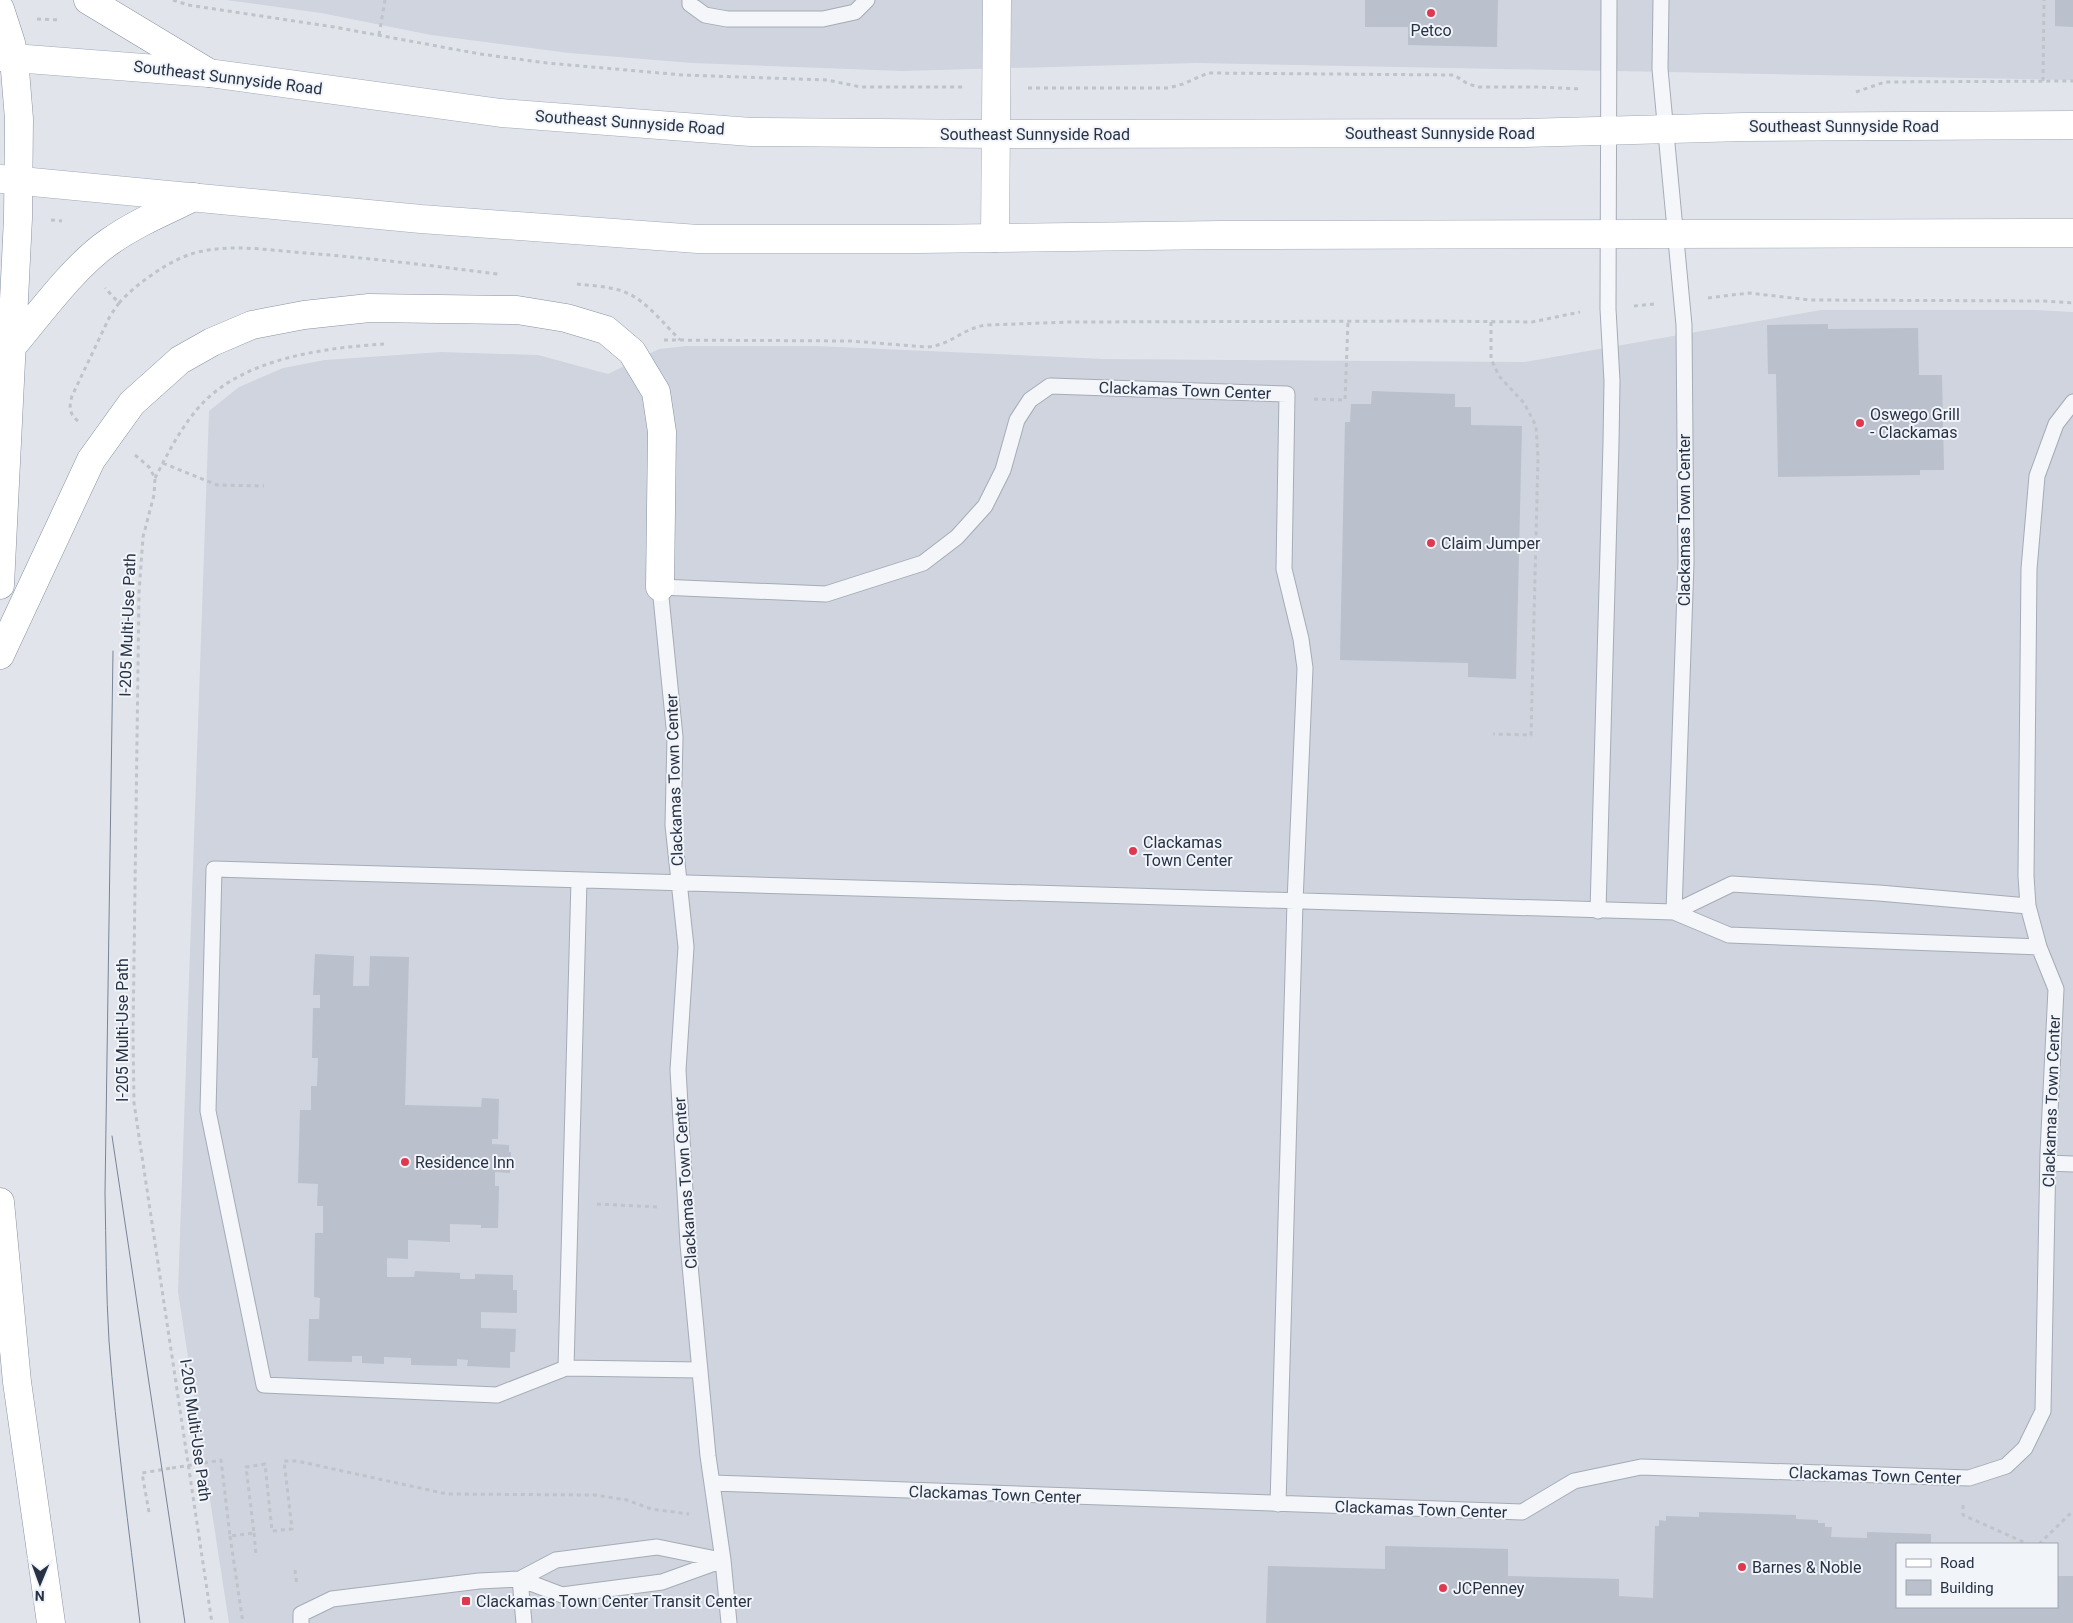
<svg xmlns="http://www.w3.org/2000/svg" width="2073" height="1623" font-family="Roboto,sans-serif">
<rect width="100%" height="100%" fill="#e1e5eb"/>
<!-- built -->
<path fill="#cfd4de" fill-rule="evenodd" d="M226 0H2073V80L1196 63 902 71 692 63 569 53 431 35 321 13Z
M1821 310H2035L2073 312V1623H229L178 1292 209 411 239 387 283 368 325 360 441 352 538 355 608 374 659 349 687 346H816L1104 359 1525 362ZM1897 1544H2057V1607H1897Z"/>
<!-- building -->
<path fill="#bac1cc" d="M1365 0H1498L1497 47 1408 45V27H1365Z
M2055 0H2073V27L2055 26Z
M1828 324V329L1918 328 1919 375H1942L1944 470H1920V475L1778 477 1776 374H1768L1767 325Z
M1372 391 1455 394V407H1471V425L1522 426 1516 679 1468 677V663L1340 660 1345 422H1350L1351 404H1371Z
M315 954 354 956 353 986H369L370 956 409 957 405 1105 481 1107 482 1098 499 1099 498 1139H492V1144L509 1145V1152H511L510 1173 495 1172V1186H499L498 1228H481V1225L450 1224V1242L408 1240V1259L387 1258V1277H414L415 1271 460 1273V1279H475V1274L513 1275V1290H517V1313L481 1312V1328L516 1329 515 1352H510V1368L467 1366 468 1360 457 1359V1366L411 1365V1358L384 1357V1364L362 1363V1356H352V1362L308 1361 309 1319H319L320 1298 314 1297 315 1233H323V1206H317L318 1184 298 1183 300 1110H311V1086H317L318 1058H312L313 1008H320V995H313Z
M1699 1512 1796 1515V1519L1818 1520V1523H1825V1527H1832L1831 1537 1867 1538V1532L1931 1534V1544H1897V1607H2057V1576H2073V1623H1266L1268 1566 1385 1569V1546L1508 1549V1576L1619 1579V1596L1653 1598 1655 1526H1659V1520L1666 1521V1516L1699 1517Z"/>
<g fill="none" stroke-linecap="round" stroke-linejoin="round">
<defs>
<path id="lane" d="M690 0V4L705 15 727 19H823L855 12 867 0
M1661 0 1660 69 1684 325 1686 562 1674 912
M1598 911 1611 443 1612 381 1608 309 1609 0
M1674 912 1732 884 1879 893 2028 906
M2048 1163 2073 1164
M566 1368 579 880
M700 1370 566 1368 497 1395 264 1385 208 1111 214 869 1674 912 1729 935 2039 947
M712 1483 1522 1512 1574 1481 1641 1467 1969 1478 2006 1466 2025 1448 2043 1411 2048 1153 2056 989 2039 947 2028 906 2026 876 2029 569 2037 476 2056 424 2073 402
M520 1579 556 1560 657 1547 721 1560
M520 1579 524 1623
M301 1623V1614L332 1599 479 1581 520 1579 562 1595 662 1582 723 1560
M729 1623 723 1560 708 1456 688 1244 678 1070 686 947 673 825 675 737 660 587 826 594 923 563 957 537 985 506 1003 470 1017 420 1030 400 1050 386 1287 394 1284 569 1301 639 1305 668 1295 902 1278 1504"/>
<path id="secondary" d="M995 238 997 0"/>
<path id="primary" d="M0 57 209 73 501 113 751 132 997 134 1522 133 1744 127 2073 125
M0 179 421 219 698 239H918L1222 235 2073 233"/>
<path id="highway" d="M88 0 209 73
M0 9 11 43 14 58 19 119 18 218 0 585
M10 349C38 316 74 266 109 242 136 223 165 211 194 197
M0 655 91 460 132 403 180 360 212 342 252 325 304 315 369 308 517 310 566 318 606 330 632 352 656 392 662 432 660 587
M0 1202 17 1382 51 1623"/>
</defs>
<!-- lane casing -->
<use href="#lane" stroke="#a5acb6" stroke-width="17"/>
<!-- secondary casing -->
<use href="#secondary" stroke="#a5acb6" stroke-width="29"/>
<!-- primary casing -->
<use href="#primary" stroke="#9fa9b8" stroke-width="29"/>
<!-- highway casing -->
<use href="#highway" stroke="#8792a4" stroke-width="29"/>
<!-- path -->
<path stroke="#bfc3ca" stroke-width="3" stroke-dasharray="4 4" stroke-linecap="butt" d="M173 0 188 5 334 27 480 54 547 63 683 75 827 80 861 87H964
M37 19 61 20
M379 35 385 0
M2043 81 2044 0
M1028 88H1168L1183 84 1208 73 1454 75 1468 84 1479 87H1538L1581 89
M1856 92 1885 82 2073 81
M51 220 62 221
M577 284C593 286 611 286 627 293 645 300 666 326 680 340
M1708 298 1749 293 1810 300 2044 301 2073 303
M119 303C136 284 167 262 191 254 227 243 268 250 305 253 370 258 434 266 498 274
M1634 306 1655 304
M1491 322V359L1499 376 1524 403 1536 426 1538 458 1531 735 1493 734
M664 340 851 341 926 347C951 346 963 327 988 325L1070 322 1434 321 1532 322 1580 312
M1314 399 1345 400 1348 321
M78 421C69 414 69 406 72 396L110 316 119 303 105 288
M135 455 149 467 155 478 154 495 143 537 139 593 133 1034 134 1103 212 1623
M163 463 217 485 264 486
M155 478C168 453 181 427 200 406 243 358 324 348 384 344
M597 1204 658 1207
M204 1463 221 1460 230 1536 254 1533 246 1467 265 1464 272 1531 292 1529 284 1461H297L447 1494 595 1495 627 1500 651 1509 689 1514
M1963 1505V1515L2028 1544
M149 1512 142 1473 172 1468
M254 1533 256 1555
M230 1536 243 1623
M2039 1544 2073 1511
M295 1570 297 1586"/>
<!-- lane -->
<use href="#lane" stroke="#f4f6f9" stroke-width="15"/>
<!-- secondary -->
<use href="#secondary" stroke="#fff" stroke-width="28"/>
<!-- primary -->
<use href="#primary" stroke="#fff" stroke-width="28"/>
<!-- highway -->
<use href="#highway" stroke="#fff" stroke-width="28"/>
<!-- tram -->
<path stroke="#788497" stroke-width="1" d="M113 651 105 1193C106 1243 106 1292 109 1341 116 1435 129 1529 140 1623
M112 1136 185 1623"/>
<!-- path-bridge -->
<path stroke="#bfc3ca" stroke-width="3" stroke-dasharray="4 4" stroke-linecap="butt" d="M172 1468 204 1463"/>
</g>
<!-- markers -->
<g fill="#de3951" stroke="#f1f4f8" stroke-width="2">
<circle cx="1431" cy="13" r="5"/>
<circle cx="1860" cy="423" r="5"/>
<circle cx="1431" cy="543" r="5"/>
<circle cx="1133" cy="851" r="5"/>
<circle cx="405" cy="1162" r="5"/>
<circle cx="1742" cy="1567" r="5"/>
<circle cx="1443" cy="1588" r="5"/>
<rect x="461" y="1596" width="10" height="10" rx="2.5"/>
</g>
<g text-anchor="middle" stroke-width="4" stroke-linejoin="round" paint-order="stroke">
<!-- poi labels -->
<g font-size="16" fill="#273245" stroke="#f1f4f8" text-anchor="start">
<text x="1431" y="36" text-anchor="middle">Petco</text>
<text x="1870" y="420">Oswego Grill<tspan x="1870" dy="18">- Clackamas</tspan></text>
<text x="1441" y="549">Claim Jumper</text>
<text x="1143" y="848">Clackamas<tspan x="1143" dy="18">Town Center</tspan></text>
<text x="415" y="1168">Residence Inn</text>
<text x="1752" y="1573">Barnes &amp; Noble</text>
<text x="1453" y="1594">JCPenney</text>
<text x="476" y="1607">Clackamas Town Center Transit Center</text>
</g>
<!-- street labels -->
<g font-size="16" fill="#273245" stroke="#f1f4f8">
<text transform="translate(228 77) rotate(7)" y="6">Southeast Sunnyside Road</text>
<text transform="translate(630 122) rotate(4)" y="6">Southeast Sunnyside Road</text>
<text x="1844" y="132">Southeast Sunnyside Road</text>
<text x="1440" y="139">Southeast Sunnyside Road</text>
<text x="1035" y="140">Southeast Sunnyside Road</text>
<text transform="translate(1185 390) rotate(2)" y="6">Clackamas Town Center</text>
<text transform="translate(1684 520) rotate(-90)" y="6">Clackamas Town Center</text>
<text transform="translate(127 625) rotate(-88)" y="6">I-205 Multi-Use Path</text>
<text transform="translate(674 780) rotate(-92)" y="6">Clackamas Town Center</text>
<text transform="translate(122 1030) rotate(-90)" y="6">I-205 Multi-Use Path</text>
<text transform="translate(2051 1101) rotate(-88)" y="6">Clackamas Town Center</text>
<text transform="translate(685 1183) rotate(-94)" y="6">Clackamas Town Center</text>
<text transform="translate(196 1430) rotate(82)" y="6">I-205 Multi-Use Path</text>
<text transform="translate(1875 1475) rotate(2)" y="6">Clackamas Town Center</text>
<text transform="translate(995 1494) rotate(2)" y="6">Clackamas Town Center</text>
<text transform="translate(1421 1509) rotate(2)" y="6">Clackamas Town Center</text>
</g>
</g>
<!-- legend -->
<rect x="1896" y="1543" width="162" height="65" fill="#f1f4f8" stroke="#a0a6b0"/>
<rect x="1906" y="1559" width="25" height="8" fill="#ffffff" stroke="#a0a6b0"/>
<text x="1940" y="1568" font-size="15" fill="#273245">Road</text>
<rect x="1906" y="1580" width="25" height="15" fill="#bac1cc" stroke="#a0a6b0"/>
<text x="1940" y="1593" font-size="15" fill="#273245">Building</text>
<!-- north arrow -->
<g transform="translate(40 1583) rotate(181)" stroke="#f1f4f8" stroke-width="4" paint-order="stroke">
<path d="M0-4L9 19L0 12L-9 19Z" fill="#273245"/>
<text y="-8" font-size="14" font-weight="bold" text-anchor="middle" fill="#273245">N</text>
</g>
</svg>
